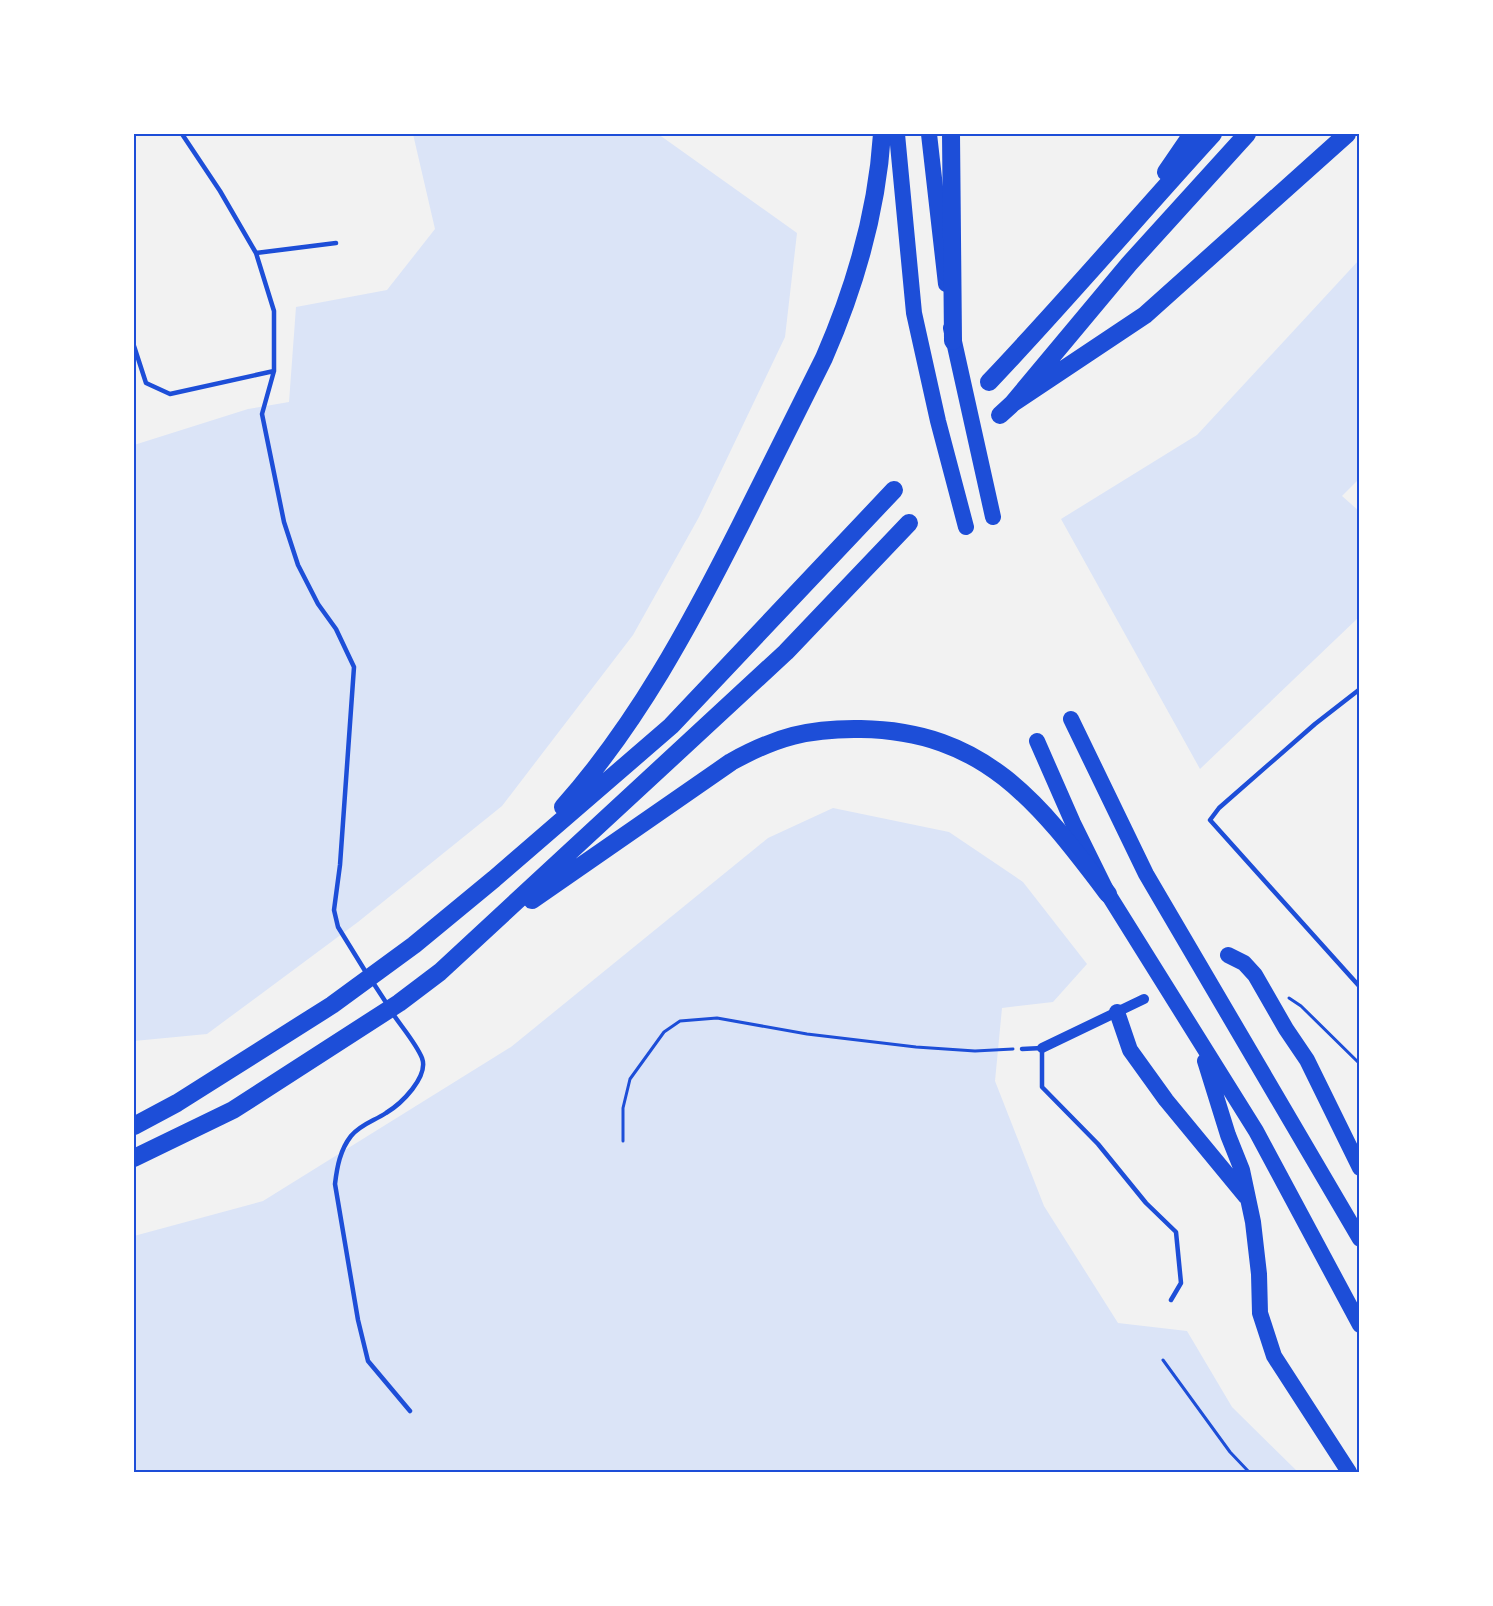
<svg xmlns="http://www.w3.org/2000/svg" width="1493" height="1606" font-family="'Alegreya Sans',sans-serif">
<rect width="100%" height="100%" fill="#f2f2f2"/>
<!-- green -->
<path fill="#dbe4f7" d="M413 134H658L797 233 785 337 699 517 633 635 502 806 358 922 207 1034 134 1041V445L248 409 289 402 296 307 387 290 435 229Z
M1359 260V479L1342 496 1359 511V617L1200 769 1061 519 1197 435Z
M833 808 949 832 1023 882 1087 964 1053 1002 1002 1008 995 1081 1044 1206 1118 1323 1187 1331 1232 1407 1298 1472H134V1236L263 1201 511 1047 768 838Z"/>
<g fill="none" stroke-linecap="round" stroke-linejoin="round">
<!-- path -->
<path stroke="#1d4ed8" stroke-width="3" d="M1289 998 1301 1006 1360 1064
M623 1141V1108L630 1079 664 1032 680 1021 717 1018 807 1034 916 1047 975 1051 1013 1049
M1163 1360 1230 1452 1249 1472"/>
<!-- service -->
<path stroke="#1d4ed8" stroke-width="4.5" d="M182 134 220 191 256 253 274 311V371L262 414 284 522 298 565 318 604 336 629 354 667 340 865 334 910 338 927 367 974
M256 253 336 243
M134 346 146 383 170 394 274 371
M1360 689 1315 724 1219 808 1210 820 1360 987
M372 981 387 1004
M391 1011C400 1025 416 1043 422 1058 429 1077 401 1104 386 1113 374 1121 361 1124 351 1136 340 1150 337 1167 335 1184L358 1320 368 1361 410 1411
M1022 1049 1042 1048V1087L1098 1144 1146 1203 1176 1232 1181 1283 1171 1300"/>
<!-- tertiary -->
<path stroke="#1d4ed8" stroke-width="10" d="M1042 1048 1144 999"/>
<!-- trunk -->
<path stroke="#1d4ed8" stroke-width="16" d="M897 134 914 313 938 421 966 527
M929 134 946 284
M951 328 993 517
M1071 719 1146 874 1360 1239
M1037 741 1073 823 1108 894 1256 1131 1360 1325
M1228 955 1244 963 1255 975 1286 1029 1307 1060 1360 1168
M1117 1012 1130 1050 1166 1100 1246 1197
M1205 1061 1228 1135 1242 1170 1253 1222 1259 1274 1260 1313 1274 1356 1349 1472"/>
<!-- motorway -->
<path stroke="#1d4ed8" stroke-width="18" d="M951 134 953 341
M1166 172 1192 134
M989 382C1066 301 1138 216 1213 134
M1013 403 1145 315 1347 134
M1000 415 1013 403 1129 264 1247 134
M563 807C637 724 690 625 740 526 768 470 796 414 824 358 855 287 877 212 882 134
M532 900 731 762C776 737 809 728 861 729 985 731 1039 803 1108 894
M134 1126 177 1103 332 1005 414 945 494 879 671 726 894 490
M134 1158 233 1110 399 1003 440 972 786 652 909 523"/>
</g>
<!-- border -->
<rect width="1493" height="1606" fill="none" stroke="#ffffff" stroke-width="270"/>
<rect x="135" y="135" width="1223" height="1336" fill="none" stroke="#1d4ed8" stroke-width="2"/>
</svg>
